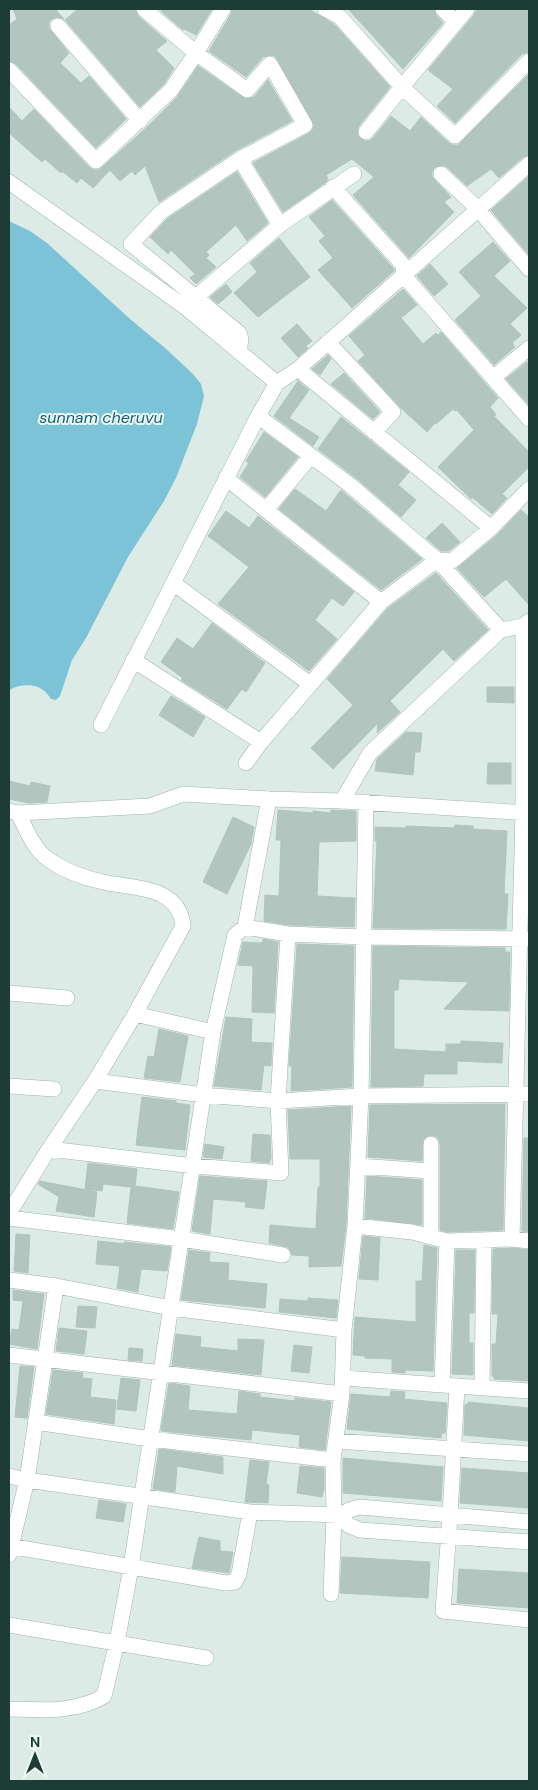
<svg xmlns="http://www.w3.org/2000/svg" width="538" height="1790" font-family="'DM Sans',sans-serif">
<rect width="100%" height="100%" fill="#ddebe6"/>
<!-- water -->
<path fill="#7dc3d8" d="M9 221 30 231 47 243 130 319 165 348 192 373 201 384 204 396 197 424 176 478 164 501 128 557 86 638 72 660 60 696 56 700 51 699C49 696 46 692 43 690 35 683 16 684 9 691Z"/>
<!-- building -->
<path fill="#b2c6bf" stroke="#afc5be" d="M13 9H55L64 19 57 17 52 19 49 22V28L69 53 60 63 81 83 89 76 126 119 96 148 16 64 9 61V25L17 19Z
M78 9H135L138 16 167 41 156 50 174 68 164 84 140 107 65 20Z
M163 9H212L196 35 184 29 183 30 161 11Z
M232 9H309L335 25 390 87 358 127V136L364 141H369L373 138 391 116 410 131 421 117 449 143 453 145H458L529 74V155L523 157 499 178 491 169 467 186 447 167 443 165 435 167 432 171V177L451 197 444 202 454 212 409 258 353 195 374 177 352 159 326 175 328 179 325 183 283 212 253 163 309 133 313 129 314 125 275 56 271 55 263 57 246 77 209 51 231 14Z
M348 9H434L436 15 443 23 403 69Z
M477 9H529V52L522 54 455 123 437 106 453 89 428 70 474 15Z
M198 66 245 99 254 97 268 80 292 121 235 151 159 202 145 166 135 175 132 171 120 181 110 170 93 188 81 178 77 183 62 171 61 173 45 159 42 162 9 133V107L22 121 34 109 89 167 94 170H99L146 128 177 97Z
M237 172 268 223 247 241 236 225 206 252 209 255 206 258 216 267 196 284 190 278 195 274 171 250 168 254 150 237 167 219Z
M529 176V255L491 210Z
M332 200 394 269V271L352 308 318 270 333 258 319 241 325 236 309 217Z
M279 238 310 277 258 317 234 293 257 272 250 263Z
M493 242 510 261 494 276 527 308 510 324 521 335 512 343 515 347 494 365 455 320 481 296 459 272Z
M430 264 448 284 434 296 417 276Z
M226 284 232 292 218 304 210 297Z
M403 289 417 305 401 318 423 344 436 333 438 335 441 332 498 398 490 407 496 415 494 416 529 452V467L502 494 507 498 492 514 472 497 471 499 438 467 474 430 457 410 455 411 453 409 436 424 435 423 427 432 401 408 358 361 365 355 349 336Z
M297 324 312 341 306 346 308 348 298 357 281 338Z
M328 355 331 359 320 375 312 369Z
M527 362 529 364V405L506 379Z
M344 373 380 412 373 419 331 384Z
M298 381 309 390 289 418 319 437 313 446 274 416Z
M341 417 409 472 398 485 416 500 401 517 356 478 318 449Z
M264 432 298 457 265 497 240 477 249 463 246 461Z
M295 489 326 511 341 490 422 559 381 590 279 509Z
M521 510 529 517V605L506 579 484 597 457 568 497 535Z
M226 511 249 528 258 516 354 592 343 606 332 598 315 620 337 639 309 671 218 604 249 567 208 536Z
M442 523 460 542 449 551H441L426 538Z
M436 573 488 630 454 661 443 649 390 701 400 712 377 733 378 723 333 769 311 748 353 705 327 679 387 609Z
M212 623 265 663 246 692 242 689 227 709 181 680 183 678 161 662 177 638 193 649Z
M487 687H514V703L487 702Z
M171 696 205 717 193 737 159 715Z
M406 732 422 733 420 752H415L413 775 375 771 377 759Z
M488 763H511V784H487Z
M9 781 30 786 31 782 50 786 47 802 29 803 9 799Z
M278 810 313 813V811L331 813V810L356 811V841L319 842 317 896 355 898 354 927 289 925 264 921 265 895 279 896 281 840H276Z
M233 817 254 827 251 844 227 894 203 882Z
M455 825 473 826V829L507 831 504 894H508L506 929 373 928 377 841H375V827L406 828V826L454 828Z
M263 939 278 942 274 1013 252 1012 253 966 238 965 243 942 260 943 263 942Z
M297 944 354 946 352 1087 291 1091 292 1066H289Z
M373 946 505 948V952H510L509 1011 444 1009 469 982 399 979 398 990H394V1049L446 1052V1044H461V1041L503 1043 502 1063 457 1061V1074H424L423 1086 371 1087Z
M226 1017 252 1019 251 1042 272 1043 271 1066 264 1065 261 1090 214 1086Z
M159 1029 188 1036 180 1082 144 1078 148 1056 154 1057Z
M142 1097 176 1101V1103L190 1105 185 1150 136 1145Z
M505 1104 503 1230 448 1232 440 1230V1144L439 1139 435 1136H427L423 1140 422 1161 368 1157 370 1105Z
M351 1106 346 1225 341 1266 309 1267V1256L292 1255 288 1247 269 1243 270 1225 316 1229 318 1187H320V1159H290L288 1110Z
M253 1134 270 1135 271 1158 269 1163 251 1161Z
M524 1138H529V1232L522 1231Z
M205 1144 224 1147 222 1159 203 1157Z
M88 1163 137 1169 135 1186 179 1192 173 1229 127 1223 131 1187 103 1184 102 1191 85 1189Z
M200 1176 267 1181 264 1209 245 1207 246 1202 213 1199 210 1234 192 1231Z
M367 1176 422 1180V1225L365 1218Z
M40 1181 97 1192 94 1217 56 1211 59 1197 38 1184Z
M16 1234 30 1235 28 1273 14 1271Z
M363 1236 380 1238 378 1280 359 1279Z
M98 1241 124 1244V1242L171 1247 167 1271 141 1269 138 1292 117 1288 120 1266 96 1264Z
M424 1245 437 1248 433 1371 405 1370V1373L392 1372V1359L365 1358V1356L353 1355 355 1317 416 1322V1281H422Z
M512 1248 529 1250 528 1381 494 1379V1376H492V1344H496L498 1314H492L493 1249Z
M189 1250 210 1253 209 1262 229 1263 228 1280 267 1284 265 1308 181 1300Z
M456 1250H475L474 1313H469V1343H473V1375L452 1374Z
M13 1290 44 1294 37 1349 9 1344 12 1329 19 1330 23 1301 13 1300Z
M308 1298 338 1300 336 1318 279 1312 280 1299 308 1301Z
M78 1306 97 1307 95 1328 76 1327Z
M59 1328 87 1331 84 1354 56 1351Z
M176 1334 201 1337 200 1347 238 1351V1339L264 1340 261 1375 172 1365Z
M294 1345 312 1347 309 1373 291 1371Z
M129 1348 143 1349 142 1361 128 1360Z
M20 1366 34 1367 27 1418 15 1417Z
M53 1370 83 1373 82 1378 92 1379 90 1397 116 1400 114 1424 46 1414Z
M121 1378 140 1380 136 1411 117 1409Z
M169 1383 190 1386 188 1410 237 1414 239 1391 260 1394V1397L295 1401V1398L331 1402 325 1450 299 1447 300 1435 252 1430 251 1440 161 1431Z
M391 1391 405 1392 404 1399 447 1403 445 1433H442L441 1438 347 1429 351 1394 390 1397Z
M468 1402 529 1408V1441L464 1435 465 1404 468 1405Z
M159 1449 223 1457V1474L177 1466 175 1492 153 1489Z
M343 1458 443 1467 441 1501 343 1493Z
M250 1460 269 1462 266 1484 269 1485 268 1503 245 1502Z
M300 1466 324 1468V1491H323L322 1497 297 1493Z
M462 1468 529 1473V1508L460 1503Z
M99 1500 126 1504 123 1522 96 1518Z
M199 1537 220 1541V1551L233 1552 229 1573 192 1568Z
M342 1557 430 1562 428 1598 340 1593Z
M459 1569 529 1573V1608L457 1603Z"/>
<g fill="none" stroke-linecap="round" stroke-linejoin="round">
<defs>
<path id="minor" d="M144 9 196 53 247 90 270 64 305 125 240 159 161 212 131 244 239 333 241 339 239 352
M325 9 340 17 402 87 467 9
M443 9 455 22
M58 26 140 121
M9 70 96 161 171 90 196 53 223 9
M366 132 402 87 455 136 529 61
M240 159 280 225
M441 174 477 208 529 269
M9 182 185 307 277 383 298 369 529 164
M333 187 403 265 404 276 529 419
M196 297 280 225 354 174
M328 342 393 412 374 432
M298 369 491 528
M493 378 529 348
M258 416 350 485 437 560 501 630
M226 478 381 602
M266 510 311 456
M173 583 310 684
M529 621 523 626 501 630 370 753 342 801 529 813
M133 660 261 742
M101 725 258 416 277 383
M246 763 261 742 381 602 437 560 452 561 491 528 529 489
M269 799 245 927 288 934 364 937 529 939
M9 993 67 998
M135 1014 213 1032
M95 1081 204 1095 278 1101 361 1096 529 1094
M9 1086 54 1089
M49 1149 194 1166 281 1173 278 1101 288 934
M358 1166 431 1171
M9 1213 49 1149 95 1081 135 1014 183 926C179 885 133 889 103 882 84 878 65 871 49 860 34 850 26 829 18 813
M9 1218 181 1239 283 1255
M355 1226 412 1232 447 1241 512 1239 529 1241
M431 1237V1144
M512 1239 523 813V626L529 627
M9 1280 56 1286 171 1308 344 1330
M56 1286 27 1480 250 1512 341 1515 349 1510 360 1507 529 1522
M9 1355 342 1394
M343 1378 529 1391
M442 1385 447 1241
M457 1386 450 1516 443 1611 529 1620
M482 1388 484 1241
M35 1422 150 1439 333 1460
M336 1441 529 1454
M9 1476 27 1480 9 1555
M341 1515 348 1525 360 1530 529 1542
M9 1546 226 1583 235 1582 239 1574 250 1512
M331 1594 334 1516 333 1460 342 1394 344 1330 355 1226 361 1096 366 802
M9 1625 206 1658
M9 1709C42 1710 75 1713 104 1696L117 1642 131 1567 213 1032 235 935 245 927"/>
<path id="tertiary" d="M9 811 18 813 150 806 183 794 269 799 342 801"/>
</defs>
<!-- minor casing -->
<use href="#minor" stroke="#a0b3ae" stroke-width="16"/>
<!-- tertiary casing -->
<use href="#tertiary" stroke="#a0b3ae" stroke-width="16"/>
<!-- minor -->
<use href="#minor" stroke="#fff" stroke-width="15"/>
<!-- tertiary -->
<use href="#tertiary" stroke="#fff" stroke-width="15"/>
</g>
<g text-anchor="middle" stroke-width="4" stroke-linejoin="round" paint-order="stroke">
<!-- water labels -->
<g font-size="16" font-style="italic" fill="#11647e" stroke="#eef8f3">
<text x="101" y="423">sunnam cheruvu</text>
</g>
</g>
<!-- border -->
<rect width="538" height="1790" fill="none" stroke="#1d3c36" stroke-width="20"/>
<!-- north arrow -->
<g transform="translate(35 1755)" stroke="#eef8f3" stroke-width="4" paint-order="stroke">
<path d="M0-4L9 19L0 12L-9 19Z" fill="#1d3c36"/>
<text y="-8" font-size="14" font-weight="bold" text-anchor="middle" fill="#1d3c36">N</text>
</g>
</svg>
